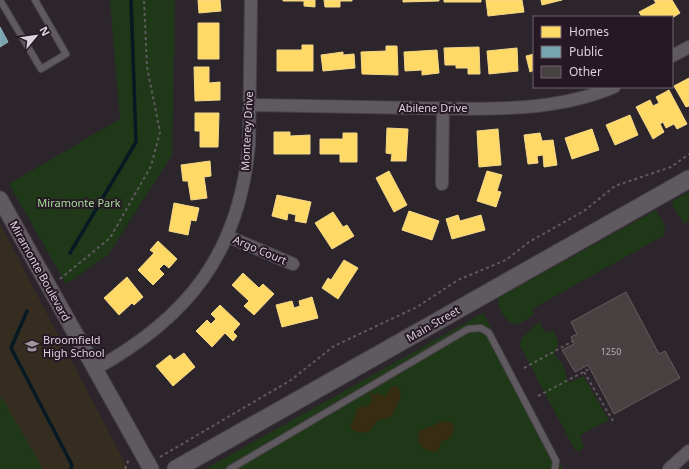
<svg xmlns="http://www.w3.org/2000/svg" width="689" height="469" font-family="'Noto Sans',sans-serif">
<rect width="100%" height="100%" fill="#2c262c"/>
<!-- education -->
<path fill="#352d1f" d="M0 224 128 469H0Z"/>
<!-- green -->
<path fill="#1f3818" d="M110 0H175L172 155 108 255 66 284 9 184 120 119Z
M689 192V221L684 224 671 202Z
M656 210C660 219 669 227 663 236L532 309 535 314C521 322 514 332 503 314 500 308 498 305 498 298Z
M483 313 563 469H205Z
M539 322 546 333 553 330C559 342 560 342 554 355L563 364 568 383 583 376 609 420 580 435 584 447 580 452 575 450 520 346 521 339Z
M0 397 5 403 43 469H0Z"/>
<!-- sand -->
<path fill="#362d12" d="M396 386 400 390 401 396 392 416 388 418 377 420C375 423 374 426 372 429 366 435 355 433 350 427L356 416V411L359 407 367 406 371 403 372 397 369 393 371 392 373 395 379 393 385 397 391 387Z
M441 422H451L454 425C454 429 452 437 448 439 446 440 444 440 442 441 440 443 440 447 438 450 432 456 421 447 418 442L419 431Z"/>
<!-- homes -->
<path fill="#ffd966" stroke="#f4d789" d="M198 0H220L221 11 199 13Z
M283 0H315V7L304 6V1H283Z
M324 0H352V1H340V7H325Z
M403 0H439V1L403 2Z
M444 0H481V2H444Z
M486 0H522L524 12 488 16Z
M541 0H562L542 5Z
M654 0H672L680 13 672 18 668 17 667 15 663 17H642L639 12 656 3Z
M198 23H219V59H198Z
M302 45H313V71H277V50H302Z
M386 46H397L398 75 362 74 361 52 386 51Z
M479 47 480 74H468V68H456V65H445L444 48Z
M517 48 518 71 489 74 487 51Z
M437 50 439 73 422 75V70L405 71 404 52Z
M343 52V55L354 54 355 68 323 71 321 55Z
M534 54V70L530 72 526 56Z
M194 67H209V83L220 82V100L195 101Z
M689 78V106L686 107 674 86Z
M669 90 687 124 677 129 674 124 666 128 663 122 660 124 664 132 653 139 636 107 650 100 653 106 659 103 656 97Z
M195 113H219L218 147H200V131H195Z
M630 115 638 135 615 145 606 125Z
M387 128 408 129 406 161H391L392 154 386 153Z
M498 129 501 165 479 167 477 131Z
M592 129 599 150 572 159 565 138Z
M274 132H290V136L310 135V154H274Z
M343 133H357V162H340V154H320V139H343Z
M540 133 542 141 553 140 557 165 544 167 543 155 537 156 538 163 528 164 524 135Z
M210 161 211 176 204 177 207 198 191 200 188 181H183L181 165Z
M389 171 407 205 394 212 376 178Z
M487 171 502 175 497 191 501 192 496 207 477 201Z
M277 195 311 202 306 223 295 221 296 215 288 213 287 220 272 216Z
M174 203 199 208 196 221 191 220 188 235 169 231Z
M409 211 439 221 432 240 402 230Z
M333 212 343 227 347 225 354 236 332 249 315 223Z
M458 215 460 221 481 215 485 230 452 239 446 219Z
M158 241 177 259 169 268 164 264 159 269 164 274 153 285 138 270 154 253 150 250Z
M344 260 358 268 338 299 322 288 328 278 331 280Z
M243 273 259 288 263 284 274 294 254 315 244 306 249 301 232 285Z
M127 277 143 297 134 305 132 303 119 315 104 298Z
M312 297 318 318 282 327 276 305 292 301 294 308 300 306 299 301Z
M220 305 240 324 233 332 237 336 233 341 225 333 212 347 196 331 207 320 211 324 216 319 211 314Z
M184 353 195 367 173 386 156 366 170 355 174 360Z"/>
<!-- public -->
<path fill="#76a5af" stroke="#95b2bc" d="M0 27 8 42 0 47Z"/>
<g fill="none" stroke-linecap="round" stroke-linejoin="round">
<!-- stream -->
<path stroke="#071a23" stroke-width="3.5" d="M70 253 136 142 131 0
M27 311 11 348 72 465 71 469"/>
</g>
<!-- building -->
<path fill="#474141" stroke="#625c5c" d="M626 292 659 354 665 351 680 378 614 414 588 365 575 372 562 350 574 344 571 337 577 334 571 322Z"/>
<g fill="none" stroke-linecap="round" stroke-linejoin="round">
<defs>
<path id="service" d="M0 0 41 69 66 54 35 0
M230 469 468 329 481 328 489 333 556 461 555 469"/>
<path id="minor" d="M672 56 689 47
M250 105C305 106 361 107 417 108 483 109 552 113 614 87
M442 184 443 108
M227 236 293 264
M95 369C188 318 239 253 249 145L251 0
M669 469 689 451"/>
<path id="tertiary" d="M0 199 151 469"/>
<path id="secondary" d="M176 469 689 179"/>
</defs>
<!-- service casing -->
<use href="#service" stroke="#494248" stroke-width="8"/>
<!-- minor casing -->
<use href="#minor" stroke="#494248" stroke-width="14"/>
<!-- tertiary casing -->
<use href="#tertiary" stroke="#494248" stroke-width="17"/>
<!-- secondary casing -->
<use href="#secondary" stroke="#494248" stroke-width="19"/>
<!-- path -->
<path stroke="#5f5a5e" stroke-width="2" stroke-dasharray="3 3" stroke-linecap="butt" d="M60 279 110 238 151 166 160 132 147 67 144 0
M524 368 573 341
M584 372 613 421
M538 396 589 369
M160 457 291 380 334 346 417 307 458 280 506 260 529 242 584 211 615 186 671 167 689 154
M125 469 129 459"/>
<!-- service -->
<use href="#service" stroke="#5f5a5f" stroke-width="6"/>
<!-- minor -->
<use href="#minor" stroke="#5f5a5f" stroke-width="12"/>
<!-- tertiary -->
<use href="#tertiary" stroke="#5f5a5f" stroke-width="15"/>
<!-- secondary -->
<use href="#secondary" stroke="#5f5a5f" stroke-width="17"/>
</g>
<!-- icons -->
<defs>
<symbol id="school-bare" viewBox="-9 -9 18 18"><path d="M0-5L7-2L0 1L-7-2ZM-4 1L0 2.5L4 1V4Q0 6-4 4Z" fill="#9e969e" stroke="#261825" stroke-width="2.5" paint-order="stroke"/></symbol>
</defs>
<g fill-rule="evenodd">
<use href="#school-bare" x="22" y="336" width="20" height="20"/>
</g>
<g text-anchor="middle" stroke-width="4" stroke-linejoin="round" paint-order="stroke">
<!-- number labels -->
<g font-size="9" fill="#b7aeb4">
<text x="611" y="355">1250</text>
</g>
<!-- street labels -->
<g font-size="11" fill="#dcd2db" stroke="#261825">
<text x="433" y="112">Abilene Drive</text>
<text transform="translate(247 131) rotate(-87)" y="4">Monterey Drive</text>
<text transform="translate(260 250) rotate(23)" y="4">Argo Court</text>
<text transform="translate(40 271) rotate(61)" y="4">Miramonte Boulevard</text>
<text transform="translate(433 324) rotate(-30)" y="4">Main Street</text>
</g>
<!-- park labels -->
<g font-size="11" fill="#a4de96" stroke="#261825">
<text x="79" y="207">Miramonte Park</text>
</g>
<!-- poi labels -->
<g font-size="11" fill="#dcd2db" stroke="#261825" text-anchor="start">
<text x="43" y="344">Broomfield<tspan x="43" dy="13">High School</tspan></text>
</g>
</g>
<!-- legend -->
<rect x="533" y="16" width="140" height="72" fill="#261825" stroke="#6f626e"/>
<rect x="541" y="26" width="20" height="12" fill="#ffd966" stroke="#6f626e"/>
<text x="569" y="36" font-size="12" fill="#dcd2db">Homes</text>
<rect x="541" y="46" width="20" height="12" fill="#76a5af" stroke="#6f626e"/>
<text x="569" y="56" font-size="12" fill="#dcd2db">Public</text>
<rect x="541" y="66" width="20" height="12" fill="#474141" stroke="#6f626e"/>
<text x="569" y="76" font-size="12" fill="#dcd2db">Other</text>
<!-- north arrow -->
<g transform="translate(36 36) rotate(61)" stroke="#261825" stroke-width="3" paint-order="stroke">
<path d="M0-3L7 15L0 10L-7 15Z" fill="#dcd2db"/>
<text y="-6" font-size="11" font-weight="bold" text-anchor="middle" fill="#dcd2db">N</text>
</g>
</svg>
